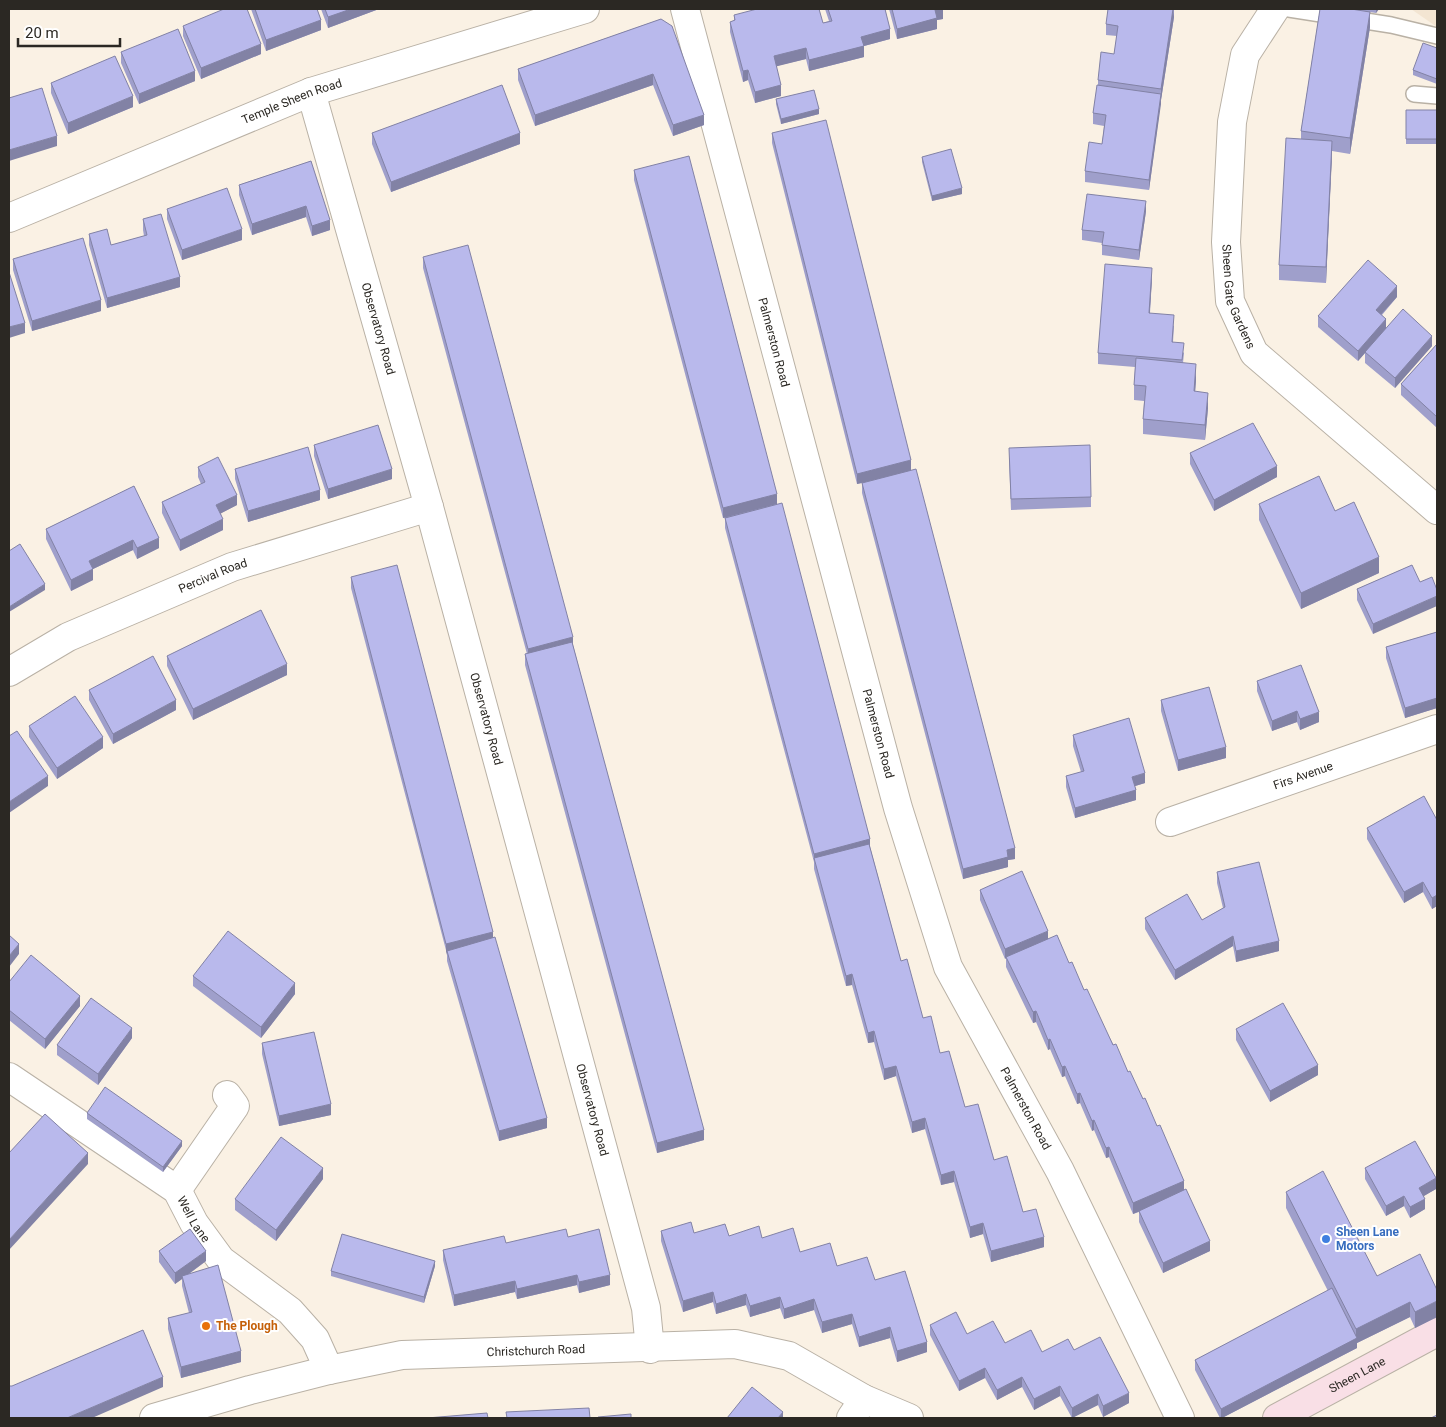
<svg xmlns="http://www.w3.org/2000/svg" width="1446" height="1427" font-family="Roboto,sans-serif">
<rect width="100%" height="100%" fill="#faf1e4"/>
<!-- built -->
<path fill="#f3e5d2" d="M1411 9H1437V27Z"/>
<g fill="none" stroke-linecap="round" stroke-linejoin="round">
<defs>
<path id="service" d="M1289 9 1391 25 1437 36
M1414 94 1437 96"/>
<g id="minor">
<path id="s1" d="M685 9 898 808 948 967 1060 1171 1180 1418"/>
<path id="s2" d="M1275 9 1245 55 1232 122 1226 242 1230 301 1254 353 1437 510"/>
<path id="s3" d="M311 92 429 507 646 1308 650 1349"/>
<path id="s4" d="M9 218 311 92 585 9"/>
<path id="s5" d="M9 672 68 637 232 567 429 507"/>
<path id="s6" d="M1170 822 1437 729"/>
<path id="s7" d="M9 1077 177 1190 194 1223 221 1260 290 1311 315 1339 329 1370"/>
<path d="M177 1190 235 1106 227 1095"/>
<path d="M851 1418 864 1399"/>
</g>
<g id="tertiary">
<path id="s8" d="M154 1418 250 1390 329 1370 402 1355 735 1344 789 1356 864 1399 909 1418"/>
</g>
<g id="secondary">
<path id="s9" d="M1277 1418 1437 1332"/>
</g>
</defs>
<!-- service casing -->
<use href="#service" stroke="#b9b1a5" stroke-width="18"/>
<!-- minor casing -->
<use href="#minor" stroke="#b9b1a5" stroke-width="30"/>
<!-- tertiary casing -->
<use href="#tertiary" stroke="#b9b1a5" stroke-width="30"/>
<!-- secondary casing -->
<use href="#secondary" stroke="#b9b1a5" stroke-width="30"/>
<!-- service -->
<use href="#service" stroke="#fff" stroke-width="15"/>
<!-- minor -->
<use href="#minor" stroke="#fff" stroke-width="28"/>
<!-- tertiary -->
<use href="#tertiary" stroke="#fff" stroke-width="28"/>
<!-- secondary -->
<use href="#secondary" stroke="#f9dfe6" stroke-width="28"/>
</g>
<!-- wall -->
<path fill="#9f9fcb" d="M251 9H317L321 30 266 51Z
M321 9H379L328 28Z
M825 9H885L890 39 864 46V57L809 71 806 59 776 66 781 96 755 103 748 80 743 82 730 32V22L734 21V15L823 23 829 21Z
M889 9H943V19L937 20V29L897 39Z
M1174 9V17L1161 100 1149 190 1085 182V171L1102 144 1104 126 1093 124V113L1098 85V80L1114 54 1117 36 1106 35V24Z
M1320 9H1379L1376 13 1370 12V27L1350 154 1332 151 1326 283 1279 280V265L1301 139V131Z
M661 19 704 125 673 136 653 85 535 126 518 80V69Z
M183 26 261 54 201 79 183 36Z
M1437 48V84L1413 75V70Z
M121 52 195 81 139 104 121 63Z
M51 83 133 107 68 134 51 93Z
M776 99 819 114 781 124 776 104Z
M1406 110H1437V144H1406Z
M372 133 520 144 391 192 372 144Z
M772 133 911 470 1015 859 1008 860V867L963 879 862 493V483L857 484 772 143Z
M922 157 962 194 932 201 922 162Z
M311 161 330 230 312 236 306 217 252 235 239 195V185Z
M634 170 777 504 901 961 923 1018 940 1053 965 1107 1023 1212 1044 1247 991 1262 983 1234 970 1238 954 1182 941 1185 925 1129 912 1133 896 1076 884 1080 874 1042 868 1043 852 985 846 986 814 869V862L725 528V518H723L634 180Z
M167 209 242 240 182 260 167 219Z
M1146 211 1139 260 1102 255V243L1082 240V230Z
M143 219 180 287 107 308 89 245V234L111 245 144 236 143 230Z
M423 257 573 645 704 1140 657 1153 525 665V654H527L423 268Z
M13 259 101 311 32 331 13 270Z
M1152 278 1150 313 1174 326 1173 342 1184 353 1183 363 1196 380 1195 391 1208 408 1205 440 1143 434V419L1144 401 1134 400V385L1135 367 1098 364V353Z
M1397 297 1382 315 1386 328 1432 346 1395 388 1365 363V353L1358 361 1318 327V316Z
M1437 344V428L1401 395V384Z
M314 445 392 479 328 499 314 456Z
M1190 453 1277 477 1214 511 1190 464Z
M1009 458 1091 497V507L1011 510Z
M198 467 237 505 221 513 223 530 180 551 162 513V502L201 484 198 477Z
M235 469 320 500 248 522 235 479Z
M134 486 159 548 137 559 133 550 93 569V580L71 591 46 539V529Z
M1259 504 1335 511 1379 573 1301 609 1259 520Z
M1412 565 1373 634 1357 600V589Z
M351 577 493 938 547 1128 499 1141 447 961V954L351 588Z
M1437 632V708L1405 718 1386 658V647Z
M167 656 287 675 193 720 167 666Z
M1257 681 1319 722 1300 730 1297 722 1272 731 1257 691Z
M89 690 176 710 113 744 89 700Z
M1161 700 1226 758 1178 771 1161 711Z
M29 726 103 748 57 779 29 737Z
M1073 735 1145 783 1135 786 1136 800 1075 818 1066 787V776L1081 772 1073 746Z
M1437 820V906L1432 909 1423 892 1404 903 1367 839V828Z
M1217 872 1279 951 1236 962 1233 946 1175 980 1145 929V918L1202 920 1223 908 1217 883Z
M980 890 1048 939 1069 963 1143 1099 1184 1190 1210 1251 1163 1273 1139 1222V1212L1133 1214 1109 1157 1106 1158 1094 1130 1092 1131 1080 1103 1077 1104 1065 1076 1062 1077 1050 1049 1048 1050 1036 1022 1033 1023 1006 967V958L1005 959 980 900Z
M193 976 295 994 261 1038 193 986Z
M9 982 80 1006 45 1049 9 1020Z
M1236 1029 1318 1075 1270 1102 1236 1040Z
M132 1038 98 1085 57 1055V1045Z
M262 1043 331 1115 279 1126 262 1054Z
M87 1113 182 1146 163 1172 87 1119Z
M1365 1168 1436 1189 1423 1196 1425 1209 1410 1218 1404 1206 1386 1216 1365 1179Z
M323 1179 276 1241 235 1210V1199Z
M1286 1192 1377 1276 1437 1317 1415 1328 1410 1317 1357 1343V1348L1222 1418H1220L1195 1370V1360L1328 1291 1286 1208Z
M661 1231 762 1238 875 1280 927 1352 897 1362 890 1338 859 1347 852 1324 822 1333 814 1310 784 1319 780 1308 750 1317 746 1305 716 1314 713 1302 683 1312 661 1241Z
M568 1237 610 1285 579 1293 577 1285 517 1299 515 1292 454 1306 443 1260V1250Z
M159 1251 206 1261 189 1274 241 1362 181 1378 168 1329V1318L189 1313 182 1286V1279L175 1284 159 1262Z
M435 1266 424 1303 331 1276V1271Z
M930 1325 1042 1352 1074 1350 1129 1403 1103 1417 1098 1405 1072 1418 1060 1396 1034 1410 1022 1387 997 1400 985 1378 959 1391 930 1335Z"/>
<!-- shaded-wall -->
<path fill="#8282a5" d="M351 9H379L328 28V17Z
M941 9H943V19L937 20V29L897 39V29L935 10Z
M1173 9 1174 17 1161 100V89Z
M1376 9H1379L1376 13Z
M1370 12V27L1350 154V138Z
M321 20V30L266 51V40Z
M890 29V39L864 46V57L809 71V60L861 37Z
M261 44V54L201 79V68Z
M806 48V59L774 67V56Z
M748 70V80L743 82V71Z
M195 71V81L139 104V94Z
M653 74V85L535 126V115Z
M781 85V96L755 103V92Z
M1161 94V104L1149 190V180Z
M133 96V107L68 134V123Z
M819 109V114L781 124V119Z
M704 115V125L673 136V125Z
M520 133V144L391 192V182Z
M57 136V146L9 161V150Z
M1332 141V156L1326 283V267Z
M962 188V194L932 201V196Z
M1146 201V211L1139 260V250Z
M306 206V217L252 235V224Z
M330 220V230L312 236V226Z
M242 229V240L182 260V250Z
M1152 268V278L1149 324V313Z
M180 277V287L107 308V298Z
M1397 286V297L1376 320V310Z
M101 300V311L32 331V321Z
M1386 319V329L1358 361V351Z
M25 323V333L9 338V327Z
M1432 336V346L1395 388V378Z
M1196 364V380L1194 407V391Z
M1208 393V408L1205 440V425Z
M911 460V471L857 484V474Z
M1277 466V477L1214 511V500Z
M392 469V479L328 499V489Z
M320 490V500L248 522V511Z
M777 494V504L723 518V508Z
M237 495V505L216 516V505Z
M223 519V530L180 551V540Z
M159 538V548L137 559V548Z
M133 540V550L93 569V580L71 591V580L89 561Z
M1379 557V573L1301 609V593Z
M45 584V590L9 612V607Z
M1437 596V606L1373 634V624Z
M573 637V648L528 660V649Z
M287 664V675L193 720V709Z
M1437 698V708L1405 718V708Z
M176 700V710L113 744V734Z
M1297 711V722L1272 731V721Z
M1319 712V722L1300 730V719Z
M103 737V748L57 779V768Z
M1226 747V758L1178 771V760Z
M1145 773V783L1132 787V777Z
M48 776V786L9 813V802Z
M1136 790V800L1075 818V808Z
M870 839V850L814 860V854Z
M1015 848V859L1008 860V867L963 879V869L1007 850Z
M1423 882V892L1404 903V892Z
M1437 895V906L1432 909V898Z
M1048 931V941L1006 957V958L1005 959V949Z
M493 932V943L447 951 446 955V944Z
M1233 936V946L1175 980V970Z
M1279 941V951L1236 962V951Z
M19 944V954L9 967V956Z
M852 974V985L846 986V976Z
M295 983V994L261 1038V1027Z
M80 996V1006L45 1049V1039Z
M1036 1011V1022L1033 1023V1012Z
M132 1028V1038L98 1085V1074Z
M874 1031V1042L868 1043V1033Z
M1050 1039V1049L1048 1050V1040Z
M1318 1065V1075L1270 1102V1091Z
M896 1066V1076L884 1080V1069Z
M1065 1066V1076L1062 1077V1067Z
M1080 1093V1103L1077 1104V1094Z
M331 1104V1115L279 1126V1116Z
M547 1118V1128L499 1141V1131Z
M925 1118V1129L912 1133V1122Z
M1094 1120V1130L1092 1131V1121Z
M704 1130V1140L657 1153V1143Z
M182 1141V1146L163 1172V1167Z
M1109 1147V1157L1106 1158V1148Z
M88 1153V1164L9 1250V1240Z
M323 1168V1179L276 1241V1230Z
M954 1171V1182L941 1185V1175Z
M1436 1178V1189L1419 1199V1188Z
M1184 1181V1192L1133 1214V1203Z
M1404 1196V1206L1386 1216V1206Z
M1425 1199V1209L1410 1218V1207Z
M983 1223V1234L970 1238V1227Z
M1044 1237V1247L991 1262V1251Z
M1210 1241V1251L1163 1273V1263Z
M206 1251V1261L183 1278 182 1276V1279L175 1284V1273Z
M435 1261V1266L424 1303V1297Z
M577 1275V1285L517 1299V1289Z
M610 1275V1285L579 1293V1282Z
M515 1281V1292L454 1306V1295Z
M713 1292V1302L683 1312V1301Z
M746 1294V1305L716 1314V1304Z
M780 1297V1308L750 1317V1306Z
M814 1299V1310L784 1319V1309Z
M1437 1301V1317L1415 1328V1312Z
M1410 1302V1317L1357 1343V1348L1222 1418H1221V1409L1356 1338V1329Z
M852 1314V1324L822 1333V1322Z
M890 1327V1338L859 1347V1337Z
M927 1342V1352L897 1362V1351Z
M241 1351V1362L181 1378V1367Z
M985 1368V1378L959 1391V1381Z
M163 1377V1387L92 1418H67Z
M1022 1377V1387L997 1400V1390Z
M1060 1386V1396L1034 1410V1399Z
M1129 1393V1403L1103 1417V1406Z
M1098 1394V1405L1072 1418V1408Z
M783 1412V1418H778Z"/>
<!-- building -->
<path fill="#b9b9ec" stroke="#8282a5" d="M224 9H247L261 44 201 68 183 26Z
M255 9H317L321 20 266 40Z
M325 9H351L328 17Z
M757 9H819L823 23 832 21 828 9H885L890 29 861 37 864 46 809 60 806 48 774 56 781 85 755 92 748 70 743 71 730 22 735 20 734 15Z
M892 9H941L935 10 937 18 897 29Z
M1108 9H1173L1161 89 1098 80 1101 52 1114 54 1118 26 1106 24Z
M1320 9H1351L1370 12 1350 138 1301 131Z
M661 19 672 26 704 115 673 125 653 74 535 115 518 69Z
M178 29 195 71 139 94 121 52Z
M1423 43 1437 48V79L1413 70Z
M115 56 133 96 68 123 51 83Z
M502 85 520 133 391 182 372 133Z
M1097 85 1161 94 1149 180 1085 171 1089 142 1102 144 1106 115 1093 113Z
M42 88 57 136 9 150V98Z
M814 90 819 109 781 119 776 99Z
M1406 110H1437V139H1406Z
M826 120 911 460 857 474 772 133Z
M1286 138 1332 141 1326 267 1279 265Z
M951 149 962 188 932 196 922 157Z
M689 156 777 494 723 508 634 170Z
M311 161 330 220 312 226 306 206 252 224 239 185Z
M227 188 242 229 182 250 167 209Z
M1087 194 1146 201 1139 250 1102 245 1104 232 1082 230Z
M161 214 180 277 107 298 89 234 107 229 111 245 147 235 143 219Z
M83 238 101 300 32 321 13 259Z
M468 245 573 637 528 649 423 257Z
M1368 260 1397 286 1376 310 1386 319 1358 351 1318 316Z
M1105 264 1152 268 1149 313 1174 315 1172 342 1184 343 1182 360 1098 353Z
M9 272 25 323 9 327Z
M1403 309 1432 336 1395 378 1365 352Z
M1437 344V417L1401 384Z
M1136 358 1196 364 1194 391 1208 393 1205 425 1143 419 1146 386 1134 385Z
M1253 423 1277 466 1214 500 1190 453Z
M378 425 392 469 328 489 314 445Z
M1090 445 1091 497 1011 499 1009 448Z
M308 447 320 490 248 511 235 469Z
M218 457 237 495 216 505 223 519 180 540 162 502 205 482 198 467Z
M916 469 1015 848 1007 850 1008 857 963 869 862 483Z
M1319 476 1335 511 1354 502 1379 557 1301 593 1259 504Z
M134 486 159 538 137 548 133 540 89 561 93 569 71 580 46 529Z
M782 503 870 839 814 854 725 518Z
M20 544 45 584 9 607V551Z
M397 565 493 932 446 944 351 577Z
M1412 565 1420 582 1432 577 1437 590V596L1373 624 1357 589Z
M261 610 287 664 193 709 167 656Z
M1437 632V698L1405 708 1386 647Z
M572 642 704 1130 657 1143 525 654Z
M153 656 176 700 113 734 89 690Z
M1301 665 1319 712 1300 719 1297 711 1272 721 1257 681Z
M1209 687 1226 747 1178 760 1161 700Z
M75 696 103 737 57 768 29 726Z
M1129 718 1145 773 1132 777 1136 790 1075 808 1066 776 1084 771 1073 735Z
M17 731 48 776 9 802V736Z
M1424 796 1437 820V895L1432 898 1423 882 1404 892 1367 828Z
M869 844 901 961 907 959 923 1018 931 1016 940 1053 949 1051 965 1107 978 1104 994 1160 1007 1156 1023 1212 1036 1209 1044 1237 991 1251 983 1223 970 1227 954 1171 941 1175 925 1118 912 1122 896 1066 884 1069 874 1031 868 1033 852 974 846 976 814 858Z
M1259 862 1279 941 1236 951 1233 936 1175 970 1145 918 1187 894 1202 920 1225 907 1217 872Z
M1022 871 1048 931 1005 949 980 890Z
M228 931 295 983 261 1027 193 976Z
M9 935 19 944 9 956Z
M1057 935 1069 963 1072 962 1084 990 1087 989 1113 1045 1116 1044 1128 1072 1130 1071 1143 1099 1145 1098 1157 1126 1160 1125 1184 1181 1133 1203 1109 1147 1106 1148 1094 1120 1092 1121 1080 1093 1077 1094 1065 1066 1062 1067 1050 1039 1048 1040 1036 1011 1033 1012 1006 957Z
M495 937 547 1118 499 1131 447 951Z
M31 955 80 996 45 1039 9 1010V982Z
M91 998 132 1028 98 1074 57 1045Z
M1283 1003 1318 1065 1270 1091 1236 1029Z
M314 1032 331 1104 279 1116 262 1043Z
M105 1087 182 1141 163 1167 87 1113Z
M45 1114 88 1153 9 1240V1153Z
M281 1137 323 1168 276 1230 235 1199Z
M1415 1141 1436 1178 1419 1188 1425 1199 1410 1207 1404 1196 1386 1206 1365 1168Z
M1323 1171 1377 1276 1420 1254 1437 1290V1301L1415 1312 1410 1302 1356 1329 1286 1192Z
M1186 1189 1210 1241 1163 1263 1139 1211Z
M691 1222 694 1233 725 1224 729 1236 759 1226 762 1238 793 1228 800 1252 830 1243 837 1266 867 1257 875 1280 905 1271 927 1342 897 1351 890 1327 859 1337 852 1314 822 1322 814 1299 784 1309 780 1297 750 1306 746 1294 716 1304 713 1292 683 1301 661 1231Z
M190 1229 206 1251 175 1273 159 1251Z
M566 1229 568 1237 599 1229 610 1275 579 1282 577 1275 517 1289 515 1281 454 1295 443 1250 504 1236 506 1243Z
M342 1234 435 1261 424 1297 331 1271Z
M218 1265 241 1351 181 1367 168 1318 192 1312 182 1276Z
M1332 1288 1357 1338 1221 1409 1195 1360Z
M956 1312 967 1334 993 1321 1005 1343 1031 1330 1042 1352 1068 1339 1074 1350 1100 1337 1129 1393 1103 1406 1098 1394 1072 1408 1060 1386 1034 1399 1022 1377 997 1390 985 1368 959 1381 930 1325Z
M143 1330 163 1377 67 1418H9V1386H12Z
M752 1387 783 1412 778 1418H727Z
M589 1408 590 1418H507L506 1412Z
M487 1413 488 1418H427Z
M631 1414V1418H598V1417Z
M1437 1415V1418H1431Z"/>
<!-- markers -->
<circle fill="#3f7fe0" stroke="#fff" stroke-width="2" cx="1326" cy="1239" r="5"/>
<circle fill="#e8710a" stroke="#fff" stroke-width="2" cx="206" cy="1326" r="5"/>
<g text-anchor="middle" stroke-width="4" stroke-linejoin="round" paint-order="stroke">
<!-- street labels -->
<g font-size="12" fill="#2b2823" stroke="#fff">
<text dy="4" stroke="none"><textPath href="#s4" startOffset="306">Temple Sheen Road</textPath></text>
<text dy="4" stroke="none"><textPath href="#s2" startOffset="300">Sheen Gate Gardens</textPath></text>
<text dy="4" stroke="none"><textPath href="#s3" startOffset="246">Observatory Road</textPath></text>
<text dy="4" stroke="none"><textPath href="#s1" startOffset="345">Palmerston Road</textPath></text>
<text dy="4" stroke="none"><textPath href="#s5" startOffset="226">Percival Road</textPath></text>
<text dy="4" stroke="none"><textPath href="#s3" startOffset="651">Observatory Road</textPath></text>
<text dy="4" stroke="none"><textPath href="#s1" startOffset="750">Palmerston Road</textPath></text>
<text dy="4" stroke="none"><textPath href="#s6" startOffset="141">Firs Avenue</textPath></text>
<text dy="4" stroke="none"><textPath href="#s1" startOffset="1155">Palmerston Road</textPath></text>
<text dy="4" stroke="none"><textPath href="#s3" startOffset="1056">Observatory Road</textPath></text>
<text dy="4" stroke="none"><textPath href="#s7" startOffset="236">Well Lane</textPath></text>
<text dy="4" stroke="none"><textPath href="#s8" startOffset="390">Christchurch Road</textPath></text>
<text dy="4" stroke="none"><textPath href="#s9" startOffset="91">Sheen Lane</textPath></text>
</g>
<!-- shop labels -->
<g font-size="12" font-weight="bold" fill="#366cbe" stroke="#fff" text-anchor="start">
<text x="1336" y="1236">Sheen Lane<tspan x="1336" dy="14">Motors</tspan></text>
</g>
<!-- food labels -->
<g font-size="12" font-weight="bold" fill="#c56008" stroke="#fff" text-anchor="start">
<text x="216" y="1330">The Plough</text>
</g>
</g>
<!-- border -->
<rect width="1446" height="1427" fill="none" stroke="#2b2823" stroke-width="20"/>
<!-- scale -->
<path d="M18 38v8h102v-8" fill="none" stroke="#2b2823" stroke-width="2.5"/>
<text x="25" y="38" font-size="15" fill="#2b2823" stroke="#ffffff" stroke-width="4" paint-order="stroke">20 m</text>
</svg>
